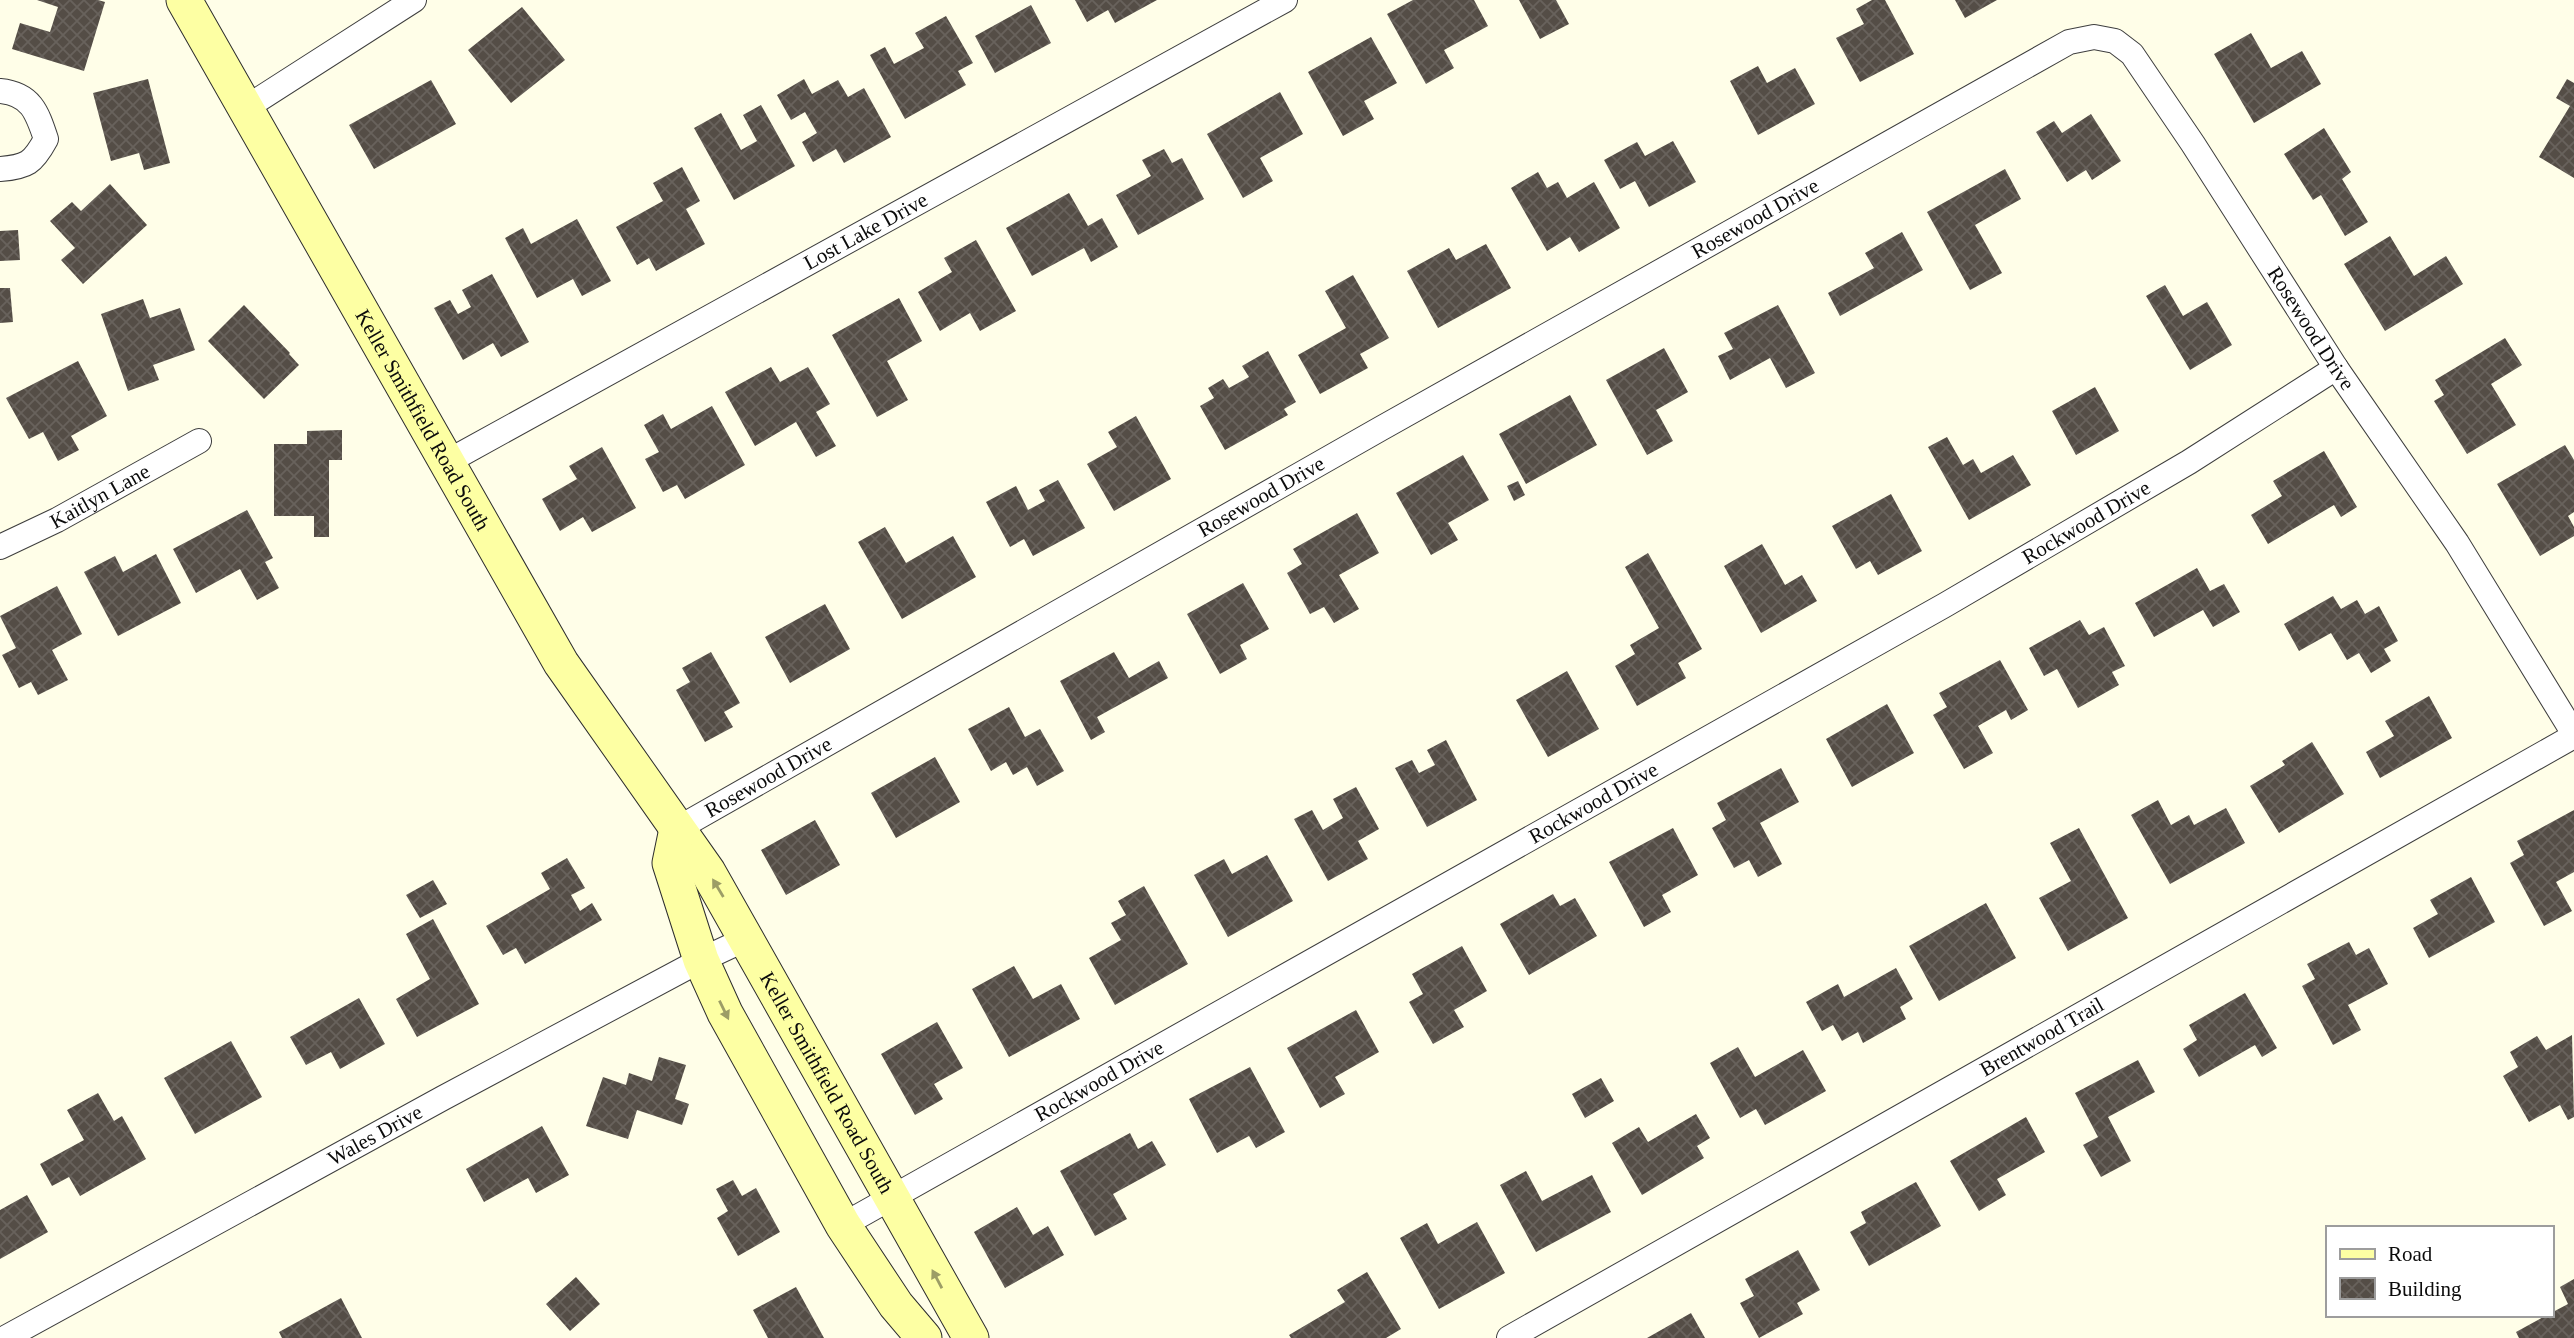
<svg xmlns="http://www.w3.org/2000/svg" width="2574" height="1338" font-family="Georgia,serif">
<defs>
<pattern id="building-cross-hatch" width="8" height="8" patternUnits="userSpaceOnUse" patternTransform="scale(1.75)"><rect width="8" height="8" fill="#544d46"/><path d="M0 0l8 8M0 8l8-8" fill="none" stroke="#68625c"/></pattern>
</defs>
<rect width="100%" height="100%" fill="#fffee8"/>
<!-- building -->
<path fill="url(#building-cross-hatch)" d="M37 0H98L105 2 84 71 12 49 20 23 50 32 58 7Z
M1075 0H1157L1115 23 1108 10 1087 22Z
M1413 0H1474L1488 26 1444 50 1454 68 1426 84 1387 14Z
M1519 0H1556L1569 24 1540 39Z
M1872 0H1885L1914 54 1860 82 1836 38 1864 24 1856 9Z
M1955 0H1997L1965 18Z
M1031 5 1051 43 995 73 975 36Z
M522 7 565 60 511 103 468 50Z
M946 16 973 63 958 71 966 85 905 119 870 55 885 47 894 64 924 48 915 33Z
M2251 33 2271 68 2302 51 2321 84 2254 123 2214 54Z
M1371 37 1397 83 1364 101 1374 119 1343 136 1308 72Z
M1758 66 1767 83 1795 68 1815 104 1758 135 1730 81Z
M148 79 170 163 144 170 139 153 111 161 93 93Z
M804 79 812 94 838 80 848 97 864 88 891 137 844 163 836 149 813 162 802 142 817 133 805 112 791 120 777 95Z
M2567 79 2574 83V178L2539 157 2570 106 2556 98Z
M431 80 456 124 374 169 349 125Z
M1280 92 1303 134 1260 158 1273 181 1243 198 1207 134Z
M761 105 795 166 734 200 694 128 721 113 741 150 757 141 743 115Z
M2091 114 2121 161 2092 180 2086 170 2067 182 2036 132 2054 121 2062 133Z
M2324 128 2351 172 2342 179 2368 222 2345 236 2321 195 2313 200 2284 154Z
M1673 141 1696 182 1649 207 1635 181 1620 189 1604 160 1637 142 1645 156Z
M1164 149 1172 163 1182 158 1204 199 1138 235 1116 195 1151 176 1142 160Z
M682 167 700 201 686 209 705 244 656 271 649 258 637 265 616 227 663 201 653 183Z
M2005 169 2021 199 1975 225 2002 273 1970 290 1927 212Z
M1538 172 1547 188 1558 182 1567 198 1594 182 1620 228 1579 252 1570 237 1547 251 1511 188Z
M110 184 147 225 83 284 61 260 75 248 50 221 72 202 81 211Z
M1069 193 1088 226 1102 218 1118 247 1091 262 1084 248 1032 276 1006 228Z
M577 219 611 281 582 296 573 279 537 298 505 238 523 228 531 244Z
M18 230 20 260 0 261V231Z
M1902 232 1923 270 1840 316 1828 293 1874 268 1865 253Z
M2390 236 2414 276 2446 256 2463 284 2385 331 2344 264Z
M976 240 1016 311 980 331 970 313 940 331 918 292 952 272 944 258Z
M1486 244 1511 288 1438 328 1407 271 1449 248 1456 260Z
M492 274 529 342 501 357 493 343 463 360 434 308 450 300 458 314 471 307 462 290Z
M1353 275 1389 338 1360 354 1368 368 1320 394 1298 355 1346 328 1325 291Z
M2165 285 2183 316 2207 302 2232 345 2190 370 2146 296Z
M0 288H10L13 322 0 323Z
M899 298 922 341 887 361 908 400 877 417 832 335Z
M143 299 150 318 180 308 195 350 153 365 159 380 128 391 101 314Z
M244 305 290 353 289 354 299 365 264 399 208 341Z
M1778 305 1815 373 1786 388 1770 358 1730 380 1718 356 1733 349 1724 333Z
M2505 338 2522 365 2491 384 2516 425 2467 454 2434 401 2444 395 2435 380Z
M1664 348 1688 392 1656 410 1673 441 1647 455 1606 380Z
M1268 351 1296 402 1284 409 1288 415 1225 450 1200 406 1214 398 1208 388 1223 379 1229 388 1249 377 1242 366Z
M78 361 107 416 71 436 79 450 58 461 43 432 29 439 6 398Z
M771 367 780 382 808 367 830 404 816 412 836 446 816 457 796 422 755 446 725 392Z
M2095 387 2119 431 2076 455 2052 411Z
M1570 395 1597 445 1526 484 1499 434Z
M712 406 745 465 685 499 677 485 663 492 645 459 659 452 644 425 663 414 671 429Z
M1136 416 1171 479 1114 511 1087 464 1117 447 1108 432Z
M342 430V460H329V537H314V516H274V444H307V431Z
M1947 437 1963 465 1973 459 1981 473 2013 455 2031 485 1969 520 1928 447Z
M2565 445 2574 460V512L2568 516 2574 527V536L2540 556 2497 484Z
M602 447 636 508 592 532 583 517 560 531 542 499 577 479 569 466Z
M2324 451 2357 507 2341 517 2334 505 2268 544 2251 515 2282 496 2273 481Z
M1463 455 1489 500 1448 523 1458 540 1431 555 1396 493Z
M1058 480 1085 528 1033 556 1024 539 1010 547 986 502 1016 486 1028 510 1045 501 1039 490Z
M1518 481 1525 495 1514 501 1507 486Z
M1891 494 1922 551 1878 575 1870 561 1856 569 1832 526Z
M247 510 273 558 265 562 279 588 257 600 240 569 196 593 173 549Z
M1357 513 1379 553 1339 575 1359 609 1334 623 1324 607 1310 614 1287 573 1302 564 1293 549Z
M885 527 906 563 953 536 976 577 902 619 858 542Z
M1762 544 1785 585 1802 575 1817 601 1761 633 1724 566Z
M1648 553 1702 649 1678 663 1686 678 1637 706 1615 666 1635 654 1630 645 1659 628 1625 567Z
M156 554 181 603 118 636 84 572 115 556 123 572Z
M2197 568 2210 591 2224 584 2240 612 2213 627 2203 610 2154 637 2135 603Z
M1243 583 1269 629 1240 645 1247 659 1220 674 1187 614Z
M57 586 82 634 52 650 68 680 38 695 31 682 19 688 2 655 16 648 0 616Z
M2333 596 2341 609 2357 600 2365 614 2379 606 2398 641 2384 649 2391 661 2371 673 2359 653 2347 660 2331 633 2299 651 2284 624Z
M825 604 850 649 790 683 765 637Z
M2080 620 2089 635 2104 627 2125 666 2112 672 2119 685 2078 708 2057 669 2044 676 2029 648Z
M711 652 740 703 724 712 733 727 705 742 676 690 690 682 682 668Z
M1114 652 1129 678 1159 661 1168 678 1097 717 1105 732 1091 740 1060 681Z
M2000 660 2028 710 2011 720 2006 710 1978 726 1993 753 1964 769 1933 715 1947 707 1939 693Z
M1567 671 1599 729 1548 757 1516 700Z
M2429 696 2452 738 2380 778 2366 752 2394 736 2385 721Z
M1887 704 1914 753 1852 787 1826 739Z
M1009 707 1025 737 1040 729 1064 771 1037 786 1027 767 1013 775 1006 762 991 771 968 729Z
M1446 740 1477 800 1427 827 1395 768 1412 760 1419 773 1435 765 1427 750Z
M2312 742 2344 794 2279 833 2250 786 2285 765 2282 761Z
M935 757 960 802 896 838 871 793Z
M1781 768 1799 802 1760 823 1782 864 1758 877 1749 860 1734 868 1712 828 1726 820 1717 803Z
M1356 787 1379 829 1358 841 1368 859 1328 881 1294 819 1312 810 1323 830 1343 818 1333 799Z
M2158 800 2171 825 2189 815 2194 825 2226 808 2245 843 2170 884 2131 815Z
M2574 810V872L2556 882 2572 911 2544 926 2510 863 2524 855 2517 841Z
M815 820 840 865 786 895 761 850Z
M1673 828 1698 875 1662 895 1671 912 1644 927 1609 862Z
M2079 828 2128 918 2068 951 2039 898 2071 881 2050 843Z
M1267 855 1293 901 1228 937 1194 875 1224 859 1232 874Z
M567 858 585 888 571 895 580 911 592 903 602 920 525 964 516 948 503 955 486 926 550 889 541 873Z
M2471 877 2495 922 2429 958 2413 928 2438 914 2430 900Z
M433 880 447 904 420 918 406 895Z
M1144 886 1188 964 1115 1005 1089 958 1121 940 1111 923 1126 915 1118 901Z
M1553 894 1560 906 1575 898 1597 936 1529 975 1500 924Z
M1986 903 2016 958 1939 1001 1909 946Z
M433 919 479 1004 417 1037 396 999 430 979 406 934Z
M2349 942 2356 955 2369 948 2388 984 2348 1005 2361 1030 2333 1045 2302 986 2315 979 2307 964Z
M1462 946 1487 991 1454 1010 1464 1027 1433 1044 1409 1002 1423 994 1412 974Z
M1014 966 1033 999 1061 984 1080 1019 1009 1057 972 989Z
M1896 968 1913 999 1900 1007 1906 1019 1863 1043 1858 1032 1842 1041 1833 1025 1822 1031 1806 1002 1838 984 1844 997Z
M2245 993 2277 1048 2262 1057 2255 1045 2199 1077 2183 1049 2197 1040 2189 1025Z
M359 998 385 1044 340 1069 331 1052 306 1065 290 1037Z
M1356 1010 1379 1052 1335 1077 1345 1094 1320 1108 1287 1048Z
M937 1022 963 1068 934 1084 943 1099 915 1115 881 1054Z
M2572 1035 2574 1117 2568 1120 2560 1105 2529 1122 2503 1076 2518 1067 2510 1052 2537 1036 2546 1050Z
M231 1041 262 1097 195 1134 164 1078Z
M1738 1047 1755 1077 1803 1050 1826 1091 1765 1125 1756 1109 1740 1118 1710 1063Z
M659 1057 686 1065 675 1099 689 1104 682 1125 637 1110 628 1139 586 1126 603 1077 626 1085 629 1073 652 1081Z
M2138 1060 2155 1092 2108 1117 2131 1161 2101 1177 2083 1145 2098 1137 2075 1093Z
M1250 1067 1285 1132 1256 1148 1249 1136 1217 1153 1189 1099Z
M1601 1078 1614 1101 1585 1118 1572 1094Z
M98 1093 114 1121 122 1116 146 1159 80 1196 69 1177 52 1186 40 1164 84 1140 67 1110Z
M1696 1114 1710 1138 1697 1146 1704 1158 1642 1195 1612 1143 1639 1127 1648 1142Z
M2026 1117 2045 1152 1997 1179 2006 1195 1979 1211 1950 1161Z
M542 1126 569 1175 536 1193 528 1178 484 1202 466 1169Z
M1130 1133 1138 1149 1152 1141 1166 1165 1113 1194 1127 1219 1095 1236 1060 1171Z
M1526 1171 1542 1201 1592 1175 1611 1212 1536 1252 1500 1185Z
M733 1180 742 1196 756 1188 780 1232 738 1256 717 1218 728 1211 716 1189Z
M1916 1182 1941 1226 1869 1266 1850 1232 1866 1223 1861 1212Z
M27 1195 48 1232 0 1259V1210Z
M1017 1207 1033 1235 1048 1226 1064 1255 1005 1288 974 1232Z
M1477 1222 1505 1273 1439 1309 1400 1238 1427 1223 1438 1244Z
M1798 1250 1820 1290 1797 1303 1803 1314 1759 1338 1740 1303 1754 1296 1745 1279Z
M1367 1272 1401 1329 1386 1338H1291L1289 1335 1345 1302 1337 1290Z
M576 1277 600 1304 570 1331 546 1304Z
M2574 1279V1338H2519L2516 1332 2547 1315H2551V1313L2568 1304 2560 1287Z
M796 1287 824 1338H768L753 1310Z
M341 1298 362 1338H282L279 1332Z
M1691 1313 1705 1338H1647Z"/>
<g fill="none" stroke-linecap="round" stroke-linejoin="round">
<defs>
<g id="street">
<path d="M0 91C31 94 37 112 46 139 33 163 27 167 0 169"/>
<path d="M244 109 414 0"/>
<path id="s1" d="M447 462 1285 0"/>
<path id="s2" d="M0 547 57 520 199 441"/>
<path id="s3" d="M677 829 1380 429 2069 42 2094 37 2115 41 2132 54 2193 144 2336 368 2457 543 2574 734"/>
<path id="s4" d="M843 1225 1945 605 2189 462 2336 368"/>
<path id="s5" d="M5 1338 443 1098 701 960 748 938"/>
<path id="s6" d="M1509 1338 2574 736"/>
</g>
<g id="secondary">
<path id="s7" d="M184 0 561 663 708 872 971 1338"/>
<path d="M677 829 670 863 701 960 725 1013 843 1225 896 1305 924 1338"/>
</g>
</defs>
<!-- street casing -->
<use href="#street" stroke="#3e3e3e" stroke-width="26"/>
<!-- secondary casing -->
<use href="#secondary" stroke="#2d2d2d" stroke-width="37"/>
<!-- street -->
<use href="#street" stroke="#fff" stroke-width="24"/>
<!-- secondary -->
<use href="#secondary" stroke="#fdffa3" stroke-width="35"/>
</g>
<!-- one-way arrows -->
<defs><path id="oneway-solid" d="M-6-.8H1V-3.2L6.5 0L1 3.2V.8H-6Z" transform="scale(1.75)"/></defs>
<g fill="#9c9d66">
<use href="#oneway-solid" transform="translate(718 888) rotate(-121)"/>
<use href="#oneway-solid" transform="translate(724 1010) rotate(64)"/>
<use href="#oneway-solid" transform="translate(937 1279) rotate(-118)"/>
</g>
<g text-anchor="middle" stroke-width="7" stroke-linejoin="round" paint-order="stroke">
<!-- street labels -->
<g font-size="21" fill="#0b0b0b" stroke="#fff">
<text dy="7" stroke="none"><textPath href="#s3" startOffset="1239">Rosewood Drive</textPath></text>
<text dy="7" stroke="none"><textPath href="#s1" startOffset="478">Lost Lake Drive</textPath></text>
<text dy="7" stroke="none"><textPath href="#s3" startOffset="1995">Rosewood Drive</textPath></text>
<text dy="7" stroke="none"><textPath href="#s7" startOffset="483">Keller Smithfield Road South</textPath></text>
<text dy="7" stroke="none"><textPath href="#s2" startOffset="112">Kaitlyn Lane</textPath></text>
<text dy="7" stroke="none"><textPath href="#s3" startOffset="672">Rosewood Drive</textPath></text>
<text dy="7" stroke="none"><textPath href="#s4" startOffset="1428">Rockwood Drive</textPath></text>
<text dy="7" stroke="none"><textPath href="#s3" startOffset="105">Rosewood Drive</textPath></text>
<text dy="7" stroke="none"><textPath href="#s4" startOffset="861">Rockwood Drive</textPath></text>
<text dy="7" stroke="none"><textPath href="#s6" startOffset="612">Brentwood Trail</textPath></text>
<text dy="7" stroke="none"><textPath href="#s7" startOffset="1260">Keller Smithfield Road South</textPath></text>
<text dy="7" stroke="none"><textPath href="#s4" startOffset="294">Rockwood Drive</textPath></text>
<text dy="7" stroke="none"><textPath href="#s5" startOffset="422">Wales Drive</textPath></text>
</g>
</g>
<!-- legend -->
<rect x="2326" y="1226" width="228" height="91" fill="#ffffff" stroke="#9d9d9d" stroke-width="2"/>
<rect x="2340" y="1249" width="35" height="10" fill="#fdffa3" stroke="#9d9d9d" stroke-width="2"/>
<text x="2388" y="1261" font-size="21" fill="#0b0b0b">Road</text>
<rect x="2340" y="1278" width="35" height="21" fill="url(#building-cross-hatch)" stroke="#9d9d9d" stroke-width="2"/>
<text x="2388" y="1296" font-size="21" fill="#0b0b0b">Building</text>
</svg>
